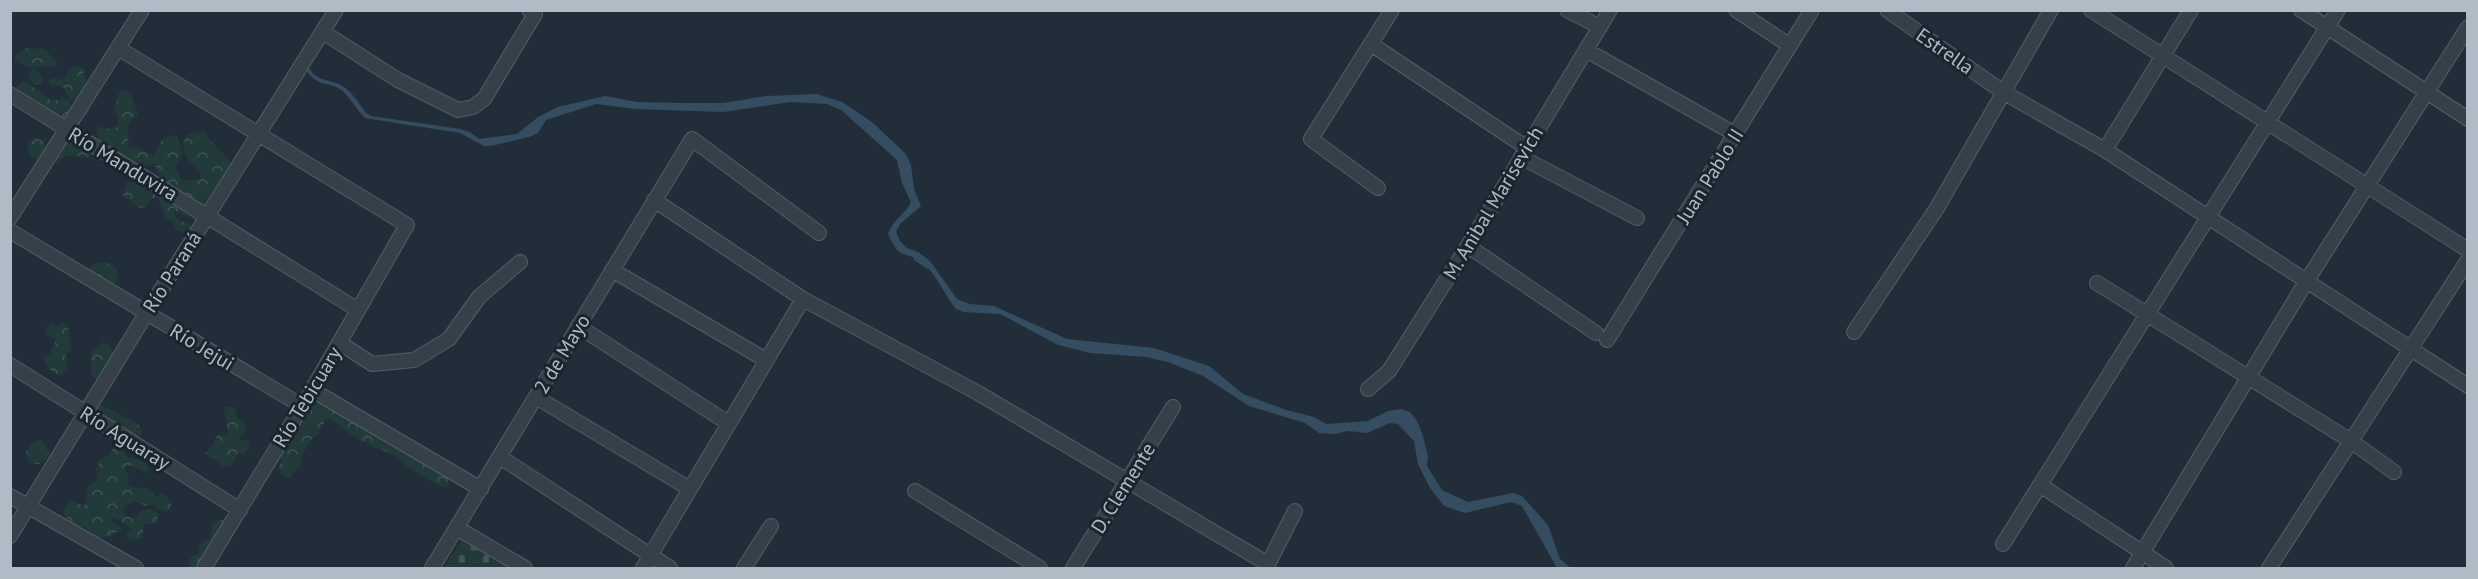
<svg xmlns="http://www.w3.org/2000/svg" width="2478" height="579" font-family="'PT Sans',sans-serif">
<defs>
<pattern id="forest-crowns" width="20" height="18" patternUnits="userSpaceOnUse" patternTransform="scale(1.5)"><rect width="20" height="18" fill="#233a3a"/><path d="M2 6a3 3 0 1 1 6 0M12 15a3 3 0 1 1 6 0" fill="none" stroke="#405555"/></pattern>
<pattern id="cemetery-stones" width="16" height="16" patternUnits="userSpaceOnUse" patternTransform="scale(1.5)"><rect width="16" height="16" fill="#233a3a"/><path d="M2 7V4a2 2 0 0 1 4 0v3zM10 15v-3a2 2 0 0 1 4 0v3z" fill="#405555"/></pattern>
</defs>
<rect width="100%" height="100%" fill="#212e39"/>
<!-- forest -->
<path fill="url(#forest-crowns)" d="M25 48 44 49 58 63 56 66 35 67 34 69 43 76 42 83 39 85H34L29 78 31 68 15 61V57Z
M77 65 83 69 86 82 83 90 91 109 83 119 79 118 78 99 70 100 63 87 52 85 49 82 52 78 63 80 73 67Z
M24 81C34 88 43 92 51 101L64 99 70 102 72 108 66 124 32 98 19 95 17 86Z
M124 90 131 95 138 115C123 125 130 133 128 148L136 147 154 156C157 147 161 139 170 135L178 137 182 153 176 168 182 180H200V173C190 163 176 147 188 134L205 131C211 146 225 151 232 165L209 205 200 206 196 221 177 211 173 212 177 219 194 227 190 235 175 229 174 221 165 218 158 198 151 199 146 207 139 208 123 195 128 182H141L146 189H150L162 181 154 163C136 173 104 149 96 133L100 126 109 129 118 127 119 116 113 110C118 102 117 98 120 91Z
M35 138 43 141 48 149 69 143H85L90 150 89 157C76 157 66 152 56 163L48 160 32 159 28 151 29 143Z
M103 262C116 264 121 271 116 283 104 282 95 281 89 269L95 264Z
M64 322 68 326 71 348 65 357 69 370 59 376C51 371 44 366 44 356L50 354 56 340 46 334 45 330 51 323 58 327Z
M104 342 115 353 97 380 91 375V351Z
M321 403 414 458 443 472 449 479V487H441L408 467 391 454 358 439 330 419H326L319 433 312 439 303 453 301 465 289 478H285L279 469C280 461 282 453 286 447 287 446 292 441 293 440 301 426 302 407 321 403Z
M101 405 138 424 142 431 141 435 129 437 123 426 111 423 99 410 98 408Z
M226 407H235L237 419 244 423 246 430 239 438 240 440 248 441 250 449 246 450V454L238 453 231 466H222L219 460 212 459 206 453 213 445 217 435H226L228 432 224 409Z
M40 440 46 445 49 454C43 465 40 465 29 463L26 452 31 444Z
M114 447 120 448 129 458C138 459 146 460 149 470L147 473 130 465 126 466 125 470 129 476 128 484 130 487 148 488 156 497 163 494 172 502 170 510 166 512 159 510 154 504 146 506 135 501 124 506V515L131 518 139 517V513C144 507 153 508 158 514L157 523 144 524 142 538 130 541 126 535 131 528 116 518H112V522L120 526 121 531 114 533 112 536H106L100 540 91 536 86 528C77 526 66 521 63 511L68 501 72 500 83 506 86 504 87 488 98 479 96 471 99 460 109 455Z
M221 520 226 522 208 568H188L191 557 198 554 200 544 210 538 212 524Z"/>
<!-- cemetery -->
<path fill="url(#cemetery-stones)" d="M461 540 509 568H444Z"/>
<!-- water -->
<path fill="#354d60" d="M308 67C319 84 331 78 344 87 353 93 360 105 366 113L371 116 460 129 470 132 479 139 517 134 538 117 558 107 605 96 637 102 679 103H724L766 96 817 94 842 102 872 122 906 154 911 165 914 189 921 206 900 224 896 232 900 241 907 248 918 252 930 261 957 299 970 304 994 306 1067 339 1154 348 1209 366 1243 394 1286 410 1314 417 1326 424 1368 421 1388 411 1401 409 1410 412 1417 421 1422 433 1428 456 1427 466 1442 490 1468 502 1513 493 1522 496 1548 525 1560 559 1571 568H1557L1522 506 1511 502 1465 513 1444 506 1430 488 1418 464 1414 441 1398 424 1390 423 1367 433 1348 431 1335 434 1319 433 1305 423 1249 406 1203 376 1168 362 1146 357 1090 353 1058 345 1000 314 963 312 956 309C947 298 933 270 923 263 904 249 901 263 888 234 893 219 906 214 911 202L902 183 897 160 841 110 827 104 790 102 723 112 635 109 596 104 546 120 538 133 529 137 491 146H484L460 133 365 118C357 110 351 99 343 91 329 80 319 89 306 70Z"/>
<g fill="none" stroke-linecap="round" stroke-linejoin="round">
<!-- stream -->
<path stroke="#354d60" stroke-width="3" d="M915 259 927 267"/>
<defs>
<path id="minor" d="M1567 10 1600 27
M1736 10 1789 45
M1887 10 2003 92 2105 150 2468 386
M2091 10 2468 250
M2301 10 2468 119
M323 32 398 80 458 110 473 107 484 99 535 14 529 10
M1371 44 1527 148
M118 48 407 225 312 390 204 568
M1586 50 1735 134
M10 94 358 310
M2105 150 2191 10
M1521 157 1637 218
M1378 188 1311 139 1392 10
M654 200 803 299 978 393 1268 564
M10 218 142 10
M10 231 302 406
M1468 246 1596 333
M612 270 766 360
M2097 283 2351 441 2394 472
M578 326 728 423
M1854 332 1937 208 2051 10
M1607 340 1812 10
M340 343 372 364 414 360 449 339 479 297 520 262
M10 365 240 510
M1368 389 1389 371 1476 233 1610 10
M312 390 481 489
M536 397 690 489
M500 457 670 568
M2040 485 2166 568
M915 491 1040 568
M10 496 136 568
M457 528 525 568
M10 536 146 314 336 10
M2003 544 2338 10
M432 568 692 139 819 233
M643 568 803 299
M744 568 771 526
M1073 568 1173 407
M1266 568 1295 511
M2133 568 2306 282 2468 27
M2269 568 2468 260"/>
</defs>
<!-- minor casing -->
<use href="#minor" stroke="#535e67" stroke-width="16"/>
<!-- minor -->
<use href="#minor" stroke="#354049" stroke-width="14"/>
</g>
<g text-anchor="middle" stroke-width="6" stroke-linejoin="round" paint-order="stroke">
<!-- street labels -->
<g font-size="20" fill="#b0bbc6" stroke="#1a252e">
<text transform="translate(1945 51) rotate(35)" y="7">Estrella</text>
<text transform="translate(123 164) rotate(31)" y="7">Río Manduvira</text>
<text transform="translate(1710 176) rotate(-58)" y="7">Juan Pablo II</text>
<text transform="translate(1493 203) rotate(-59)" y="7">M. Anibal Marisevich</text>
<text transform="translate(172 272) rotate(-58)" y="7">Río Paraná</text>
<text transform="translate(202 347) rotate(31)" y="7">Río Jejui</text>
<text transform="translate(562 354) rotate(-59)" y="7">2 de Mayo</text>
<text transform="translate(307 397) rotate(-59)" y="7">Río Tebicuary</text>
<text transform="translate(125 438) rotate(32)" y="7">Río Aguaray</text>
<text transform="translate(1123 488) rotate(-58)" y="7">D. Clemente</text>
</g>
</g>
<!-- border -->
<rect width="2478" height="579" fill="none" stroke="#b0bbc6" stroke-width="24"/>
</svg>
